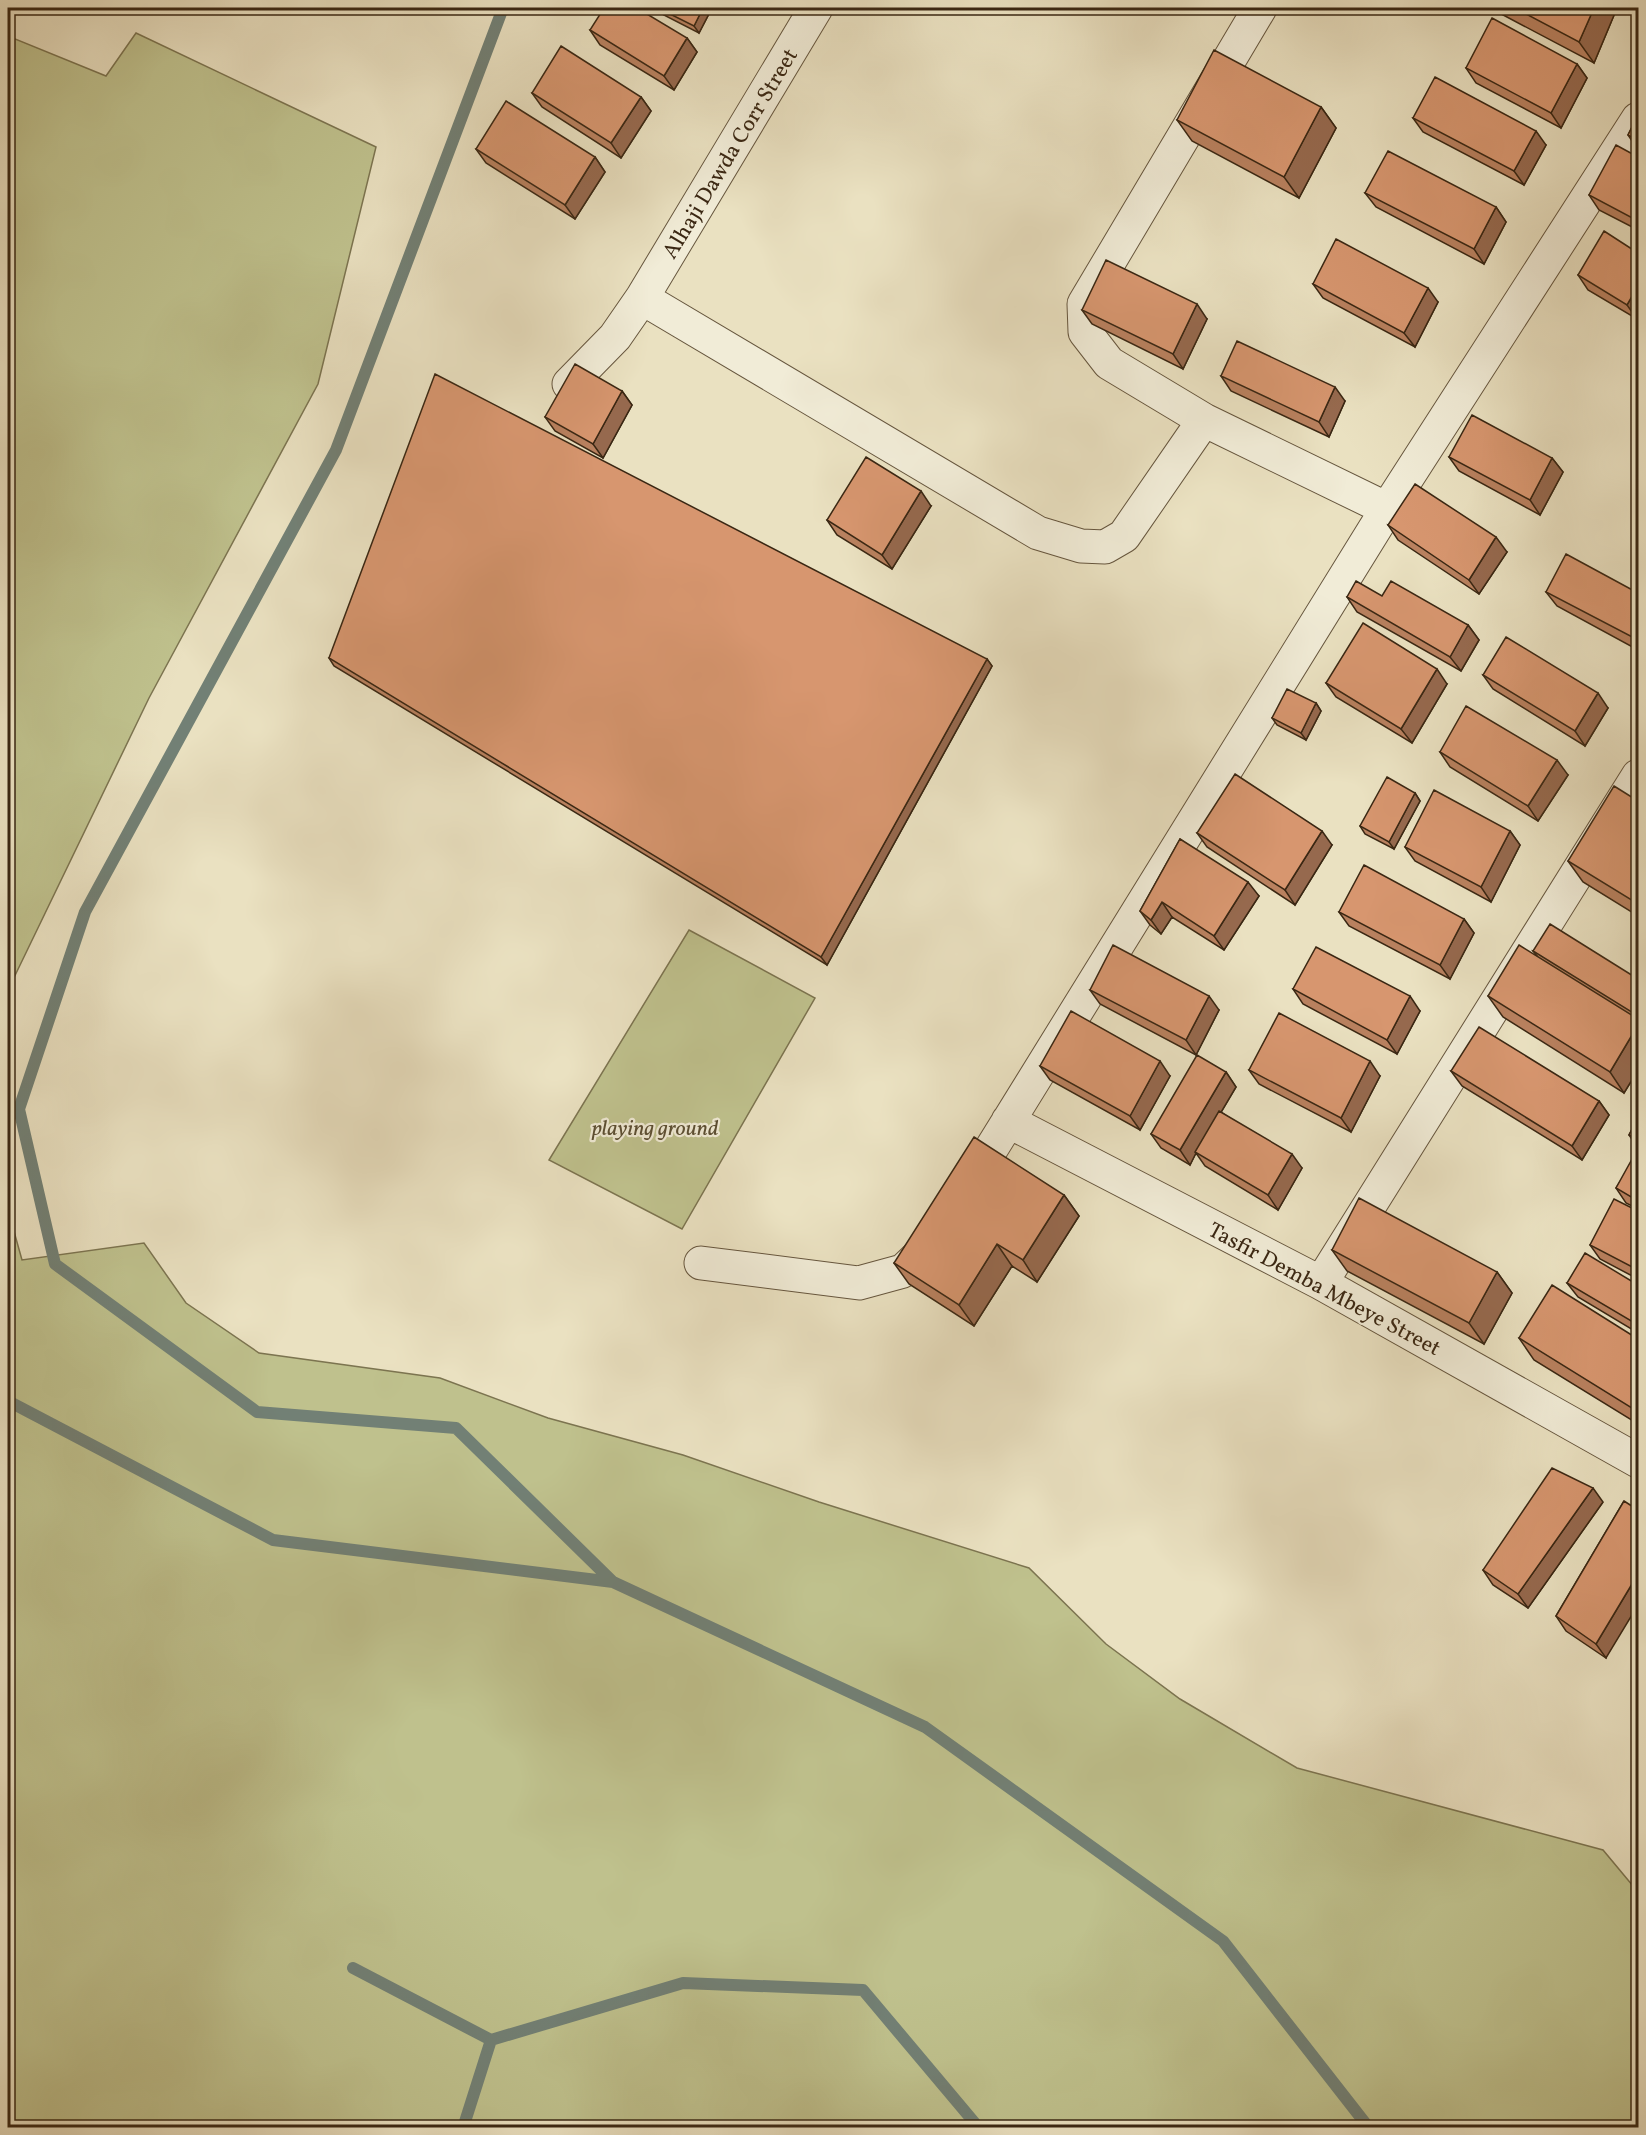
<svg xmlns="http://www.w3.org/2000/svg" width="1646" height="2135" font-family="Vollkorn,serif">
<rect width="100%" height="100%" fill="#eae1c1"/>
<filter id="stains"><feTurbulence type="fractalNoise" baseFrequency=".00333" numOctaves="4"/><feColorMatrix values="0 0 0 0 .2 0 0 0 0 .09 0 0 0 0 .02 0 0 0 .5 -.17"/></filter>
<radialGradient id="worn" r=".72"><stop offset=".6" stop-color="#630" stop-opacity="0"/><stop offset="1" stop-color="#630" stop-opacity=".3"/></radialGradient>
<!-- green -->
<path fill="#bfc18d" stroke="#7c7450" stroke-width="1.5" d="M136 33 376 147 318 384 149 698 8 990V36L106 76Z
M689 930 815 998 682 1229 549 1160Z
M8 1210 22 1260 144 1243 186 1303 259 1353 440 1378 548 1418 683 1455 819 1502 1029 1568 1106 1644 1180 1699 1297 1768 1603 1850 1638 1892V2127H8Z"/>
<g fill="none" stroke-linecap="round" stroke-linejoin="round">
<!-- stream -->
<path stroke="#728075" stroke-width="12" d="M503 8 336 450 85 912 19 1109 55 1264 257 1412 456 1428 613 1582
M8 1401 273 1540 613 1582 925 1727 1223 1941 1369 2128
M353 1968 491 2040 683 1983 863 1990 979 2128
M463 2128 491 2040"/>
<defs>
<path id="minor" d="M1260 8 1084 304 1085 332 1109 363 1204 420 1387 509
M642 298 1038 533 1081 546 1105 547 1124 536 1204 420
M569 384 615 337 642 298 816 8
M1008 1121 1321 1283 1638 1461
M967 1188 1387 509 1638 119
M701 1263 859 1283 903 1271 933 1242
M1321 1283 1638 776"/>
</defs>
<!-- minor casing -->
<use href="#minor" stroke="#66563e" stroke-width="35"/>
<!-- minor -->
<use href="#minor" stroke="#f1ecd7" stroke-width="33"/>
</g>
<!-- wall -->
<path fill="#b9815f" stroke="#3a2713" stroke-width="1.5" d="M651 8H712L699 33 652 9Z
M1490 8H1617L1594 63Z
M590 30 687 38 697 52 674 90 600 45Z
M1577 64 1587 78 1561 128 1476 83 1466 68Z
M532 93 641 97 651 111 621 158 542 107Z
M1321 107 1336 128 1299 198 1192 141 1177 120Z
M1638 115V150L1628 135Z
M1413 118 1546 145 1524 185 1423 132Z
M476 149 595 157 605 172 575 219 486 163Z
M1638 157V230L1599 210 1589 195Z
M1365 193 1496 207 1506 222 1484 264 1376 207Z
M1638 253 1637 319 1588 290 1578 275Z
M1313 284 1438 302 1415 347 1323 298Z
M1082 310 1207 319 1183 369 1092 324Z
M1221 376 1345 401 1329 437 1231 391Z
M622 391 632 405 603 458 555 431 545 417Z
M1449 457 1552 458 1563 472 1540 515 1459 471Z
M931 506 892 569 837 535 827 520Z
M1388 525 1507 552 1479 594 1398 540Z
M1546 592 1638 593V650L1557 606Z
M1382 596 1468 625 1479 640 1461 671 1357 612 1347 597Z
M329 658 987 659 992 666 827 965 334 666Z
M1483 675 1608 708 1585 746 1493 689Z
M1326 683 1447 684 1412 743 1336 697Z
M1316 703 1321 711 1306 740 1277 725 1272 718Z
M1440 752 1568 775 1538 821 1450 767Z
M1415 793 1420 801 1394 849 1365 834 1360 826Z
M1638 801V916L1583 882 1568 861Z
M1510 831 1520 845 1491 902 1415 861 1405 847Z
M1197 833 1332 845 1295 905 1207 847Z
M1180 839 1259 896 1224 950 1172 917 1161 934 1150 925 1140 911Z
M1339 912 1464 919 1474 933 1450 979 1349 926Z
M1533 951 1638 979V1070L1624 1093 1503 1017 1488 996 1537 956Z
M1293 989 1420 1011 1397 1054 1303 1004Z
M1090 990 1219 1010 1196 1055 1100 1004Z
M1040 1066 1170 1076 1140 1130 1050 1080Z
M1249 1070 1380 1076 1351 1132 1259 1084Z
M1451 1071 1599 1101 1609 1115 1582 1160 1462 1086Z
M1226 1072 1236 1087 1221 1112 1302 1168 1278 1210 1205 1166 1196 1153 1190 1165 1161 1148 1151 1134Z
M1638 1118V1148L1629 1135Z
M1638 1154V1209L1626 1203 1616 1188Z
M1064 1195 1079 1216 1037 1282 1012 1266 974 1326 909 1284 894 1263Z
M1638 1211V1279L1600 1259 1590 1245Z
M1332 1250 1497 1272 1512 1293 1484 1344 1347 1271Z
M1567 1283 1638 1285V1333L1578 1297Z
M1519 1338 1638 1339V1424L1534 1360Z
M1624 1501 1606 1658 1566 1631 1556 1616Z
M1603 1502 1528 1608 1493 1585 1483 1570Z"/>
<!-- shaded-wall -->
<path fill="#96694e" stroke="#3a2713" stroke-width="1.5" d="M703 8H712L699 33 694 26Z
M1594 8H1617L1594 63 1579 42Z
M687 38 697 52 674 90 664 76Z
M1577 64 1587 78 1561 128 1551 113Z
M641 97 651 111 621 158 611 143Z
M1321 107 1336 128 1299 198 1284 177Z
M1536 131 1546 145 1524 185 1514 171Z
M595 157 605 172 575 219 565 205Z
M1496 207 1506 222 1484 264 1474 249Z
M1638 286V317L1637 319 1627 305Z
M1428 288 1438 302 1415 347 1404 333Z
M1197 304 1207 319 1183 369 1173 354Z
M1335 387 1345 401 1329 437 1319 422Z
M622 391 632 405 603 458 593 444Z
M1552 458 1563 472 1540 515 1530 500Z
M921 491 931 506 892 569 882 555Z
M1496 537 1507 552 1479 594 1469 580Z
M1468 625 1479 640 1461 671 1450 657Z
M987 659 992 666 827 965 821 957Z
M1437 669 1447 684 1412 743 1401 729Z
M1598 693 1608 708 1585 746 1575 731Z
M1316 703 1321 711 1306 740 1301 733Z
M1557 760 1568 775 1538 821 1528 806Z
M1415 793 1420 801 1394 849 1389 842Z
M1322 831 1332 845 1295 905 1285 890Z
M1510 831 1520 845 1491 902 1481 887Z
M1248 882 1259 896 1224 950 1214 936Z
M1162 902 1172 917 1161 934 1151 920Z
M1464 919 1474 933 1450 979 1440 965Z
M1209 996 1219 1010 1196 1055 1186 1040Z
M1410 996 1420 1011 1397 1054 1387 1040Z
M1638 1025V1070L1624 1093 1610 1072Z
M1160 1061 1170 1076 1140 1130 1130 1116Z
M1370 1061 1380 1076 1351 1132 1341 1118Z
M1226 1072 1236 1087 1197 1153 1195 1152 1196 1153 1190 1165 1180 1150Z
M1599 1101 1609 1115 1582 1160 1572 1146Z
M1292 1154 1302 1168 1278 1210 1268 1195Z
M1064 1195 1079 1216 1037 1282 1023 1260Z
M997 1244 1012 1266 974 1326 959 1305Z
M1497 1272 1512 1293 1484 1344 1469 1323Z
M1638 1404V1415L1635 1410Z
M1593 1488 1603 1502 1528 1608 1518 1594Z
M1638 1574V1605L1606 1658 1596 1644Z"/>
<!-- building -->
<path fill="#d7966f" stroke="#3a2713" stroke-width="1.5" d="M604 8H637L687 38 664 76 590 30Z
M658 8H703L694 26Z
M1515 8H1594L1579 42Z
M1492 18 1577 64 1551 113 1466 68Z
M561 46 641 97 611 143 532 93Z
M1214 50 1321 107 1284 177 1177 120Z
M1435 77 1536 131 1514 171 1413 118Z
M506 101 595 157 565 205 476 149Z
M1638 115V141L1628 135Z
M1616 145 1638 157V221L1589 195Z
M1388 151 1496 207 1474 249 1365 193Z
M1604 231 1638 253V286L1627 305 1578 275Z
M1336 239 1428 288 1404 333 1313 284Z
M1106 260 1197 304 1173 354 1082 310Z
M1237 341 1335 387 1319 422 1221 376Z
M575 364 622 391 593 444 545 417Z
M435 374 987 659 821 957 329 658Z
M1472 415 1552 458 1530 500 1449 457Z
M866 457 921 491 882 555 827 520Z
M1415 484 1496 537 1469 580 1388 525Z
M1566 554 1638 593V640L1546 592Z
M1356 581 1382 596 1391 581 1468 625 1450 657 1347 597Z
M1363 623 1437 669 1401 729 1326 683Z
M1506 637 1598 693 1575 731 1483 675Z
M1287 689 1316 703 1301 733 1272 718Z
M1466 706 1557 760 1528 806 1440 752Z
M1235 774 1322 831 1285 890 1197 833Z
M1387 777 1415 793 1389 842 1360 826Z
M1614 786 1638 801V904L1568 861Z
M1434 790 1510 831 1481 887 1405 847Z
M1180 839 1248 882 1214 936 1162 902 1151 920 1140 911Z
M1364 865 1464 919 1440 965 1339 912Z
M1550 924 1638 979V1016L1533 951Z
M1113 945 1209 996 1186 1040 1090 990Z
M1519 945 1638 1019V1025L1610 1072 1488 996Z
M1316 947 1410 996 1387 1040 1293 989Z
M1071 1011 1160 1061 1130 1116 1040 1066Z
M1279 1013 1370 1061 1341 1118 1249 1070Z
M1479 1027 1599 1101 1572 1146 1451 1071Z
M1197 1055 1226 1072 1180 1150 1151 1134Z
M1219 1111 1292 1154 1268 1195 1195 1152Z
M1638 1118V1140L1629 1135Z
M974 1137 1064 1195 1023 1260 997 1244 959 1305 894 1263Z
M1636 1152 1638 1154V1201L1616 1188Z
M1359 1198 1497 1272 1469 1323 1332 1250Z
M1614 1199 1638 1211V1270L1590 1245Z
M1585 1253 1638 1285V1325L1567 1283Z
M1552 1285 1638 1339V1404L1635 1410 1519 1338Z
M1552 1468 1593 1488 1518 1594 1483 1570Z
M1624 1501 1638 1510V1574L1596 1644 1556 1616Z"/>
<g text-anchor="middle" stroke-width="4.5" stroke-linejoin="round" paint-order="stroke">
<!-- street labels -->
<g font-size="22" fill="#3a2713" stroke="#f1ecd7">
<text transform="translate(729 153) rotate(-59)" y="8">Alhaji Dawda Corr Street</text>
<text transform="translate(1325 1288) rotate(28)" y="8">Tasfir Demba Mbeye Street</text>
</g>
<!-- park labels -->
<g font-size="22" font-style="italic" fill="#5b4e32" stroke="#f1ecd7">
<text x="655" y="1135">playing ground</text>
</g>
</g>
<!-- margin -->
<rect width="1646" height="2135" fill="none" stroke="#eae1c1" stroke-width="30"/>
<rect x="9" y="9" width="1628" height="2117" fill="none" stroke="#3a2713" stroke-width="3"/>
<rect x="15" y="15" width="1616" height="2105" fill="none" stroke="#3a2713" stroke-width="1.5"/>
<rect width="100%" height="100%" filter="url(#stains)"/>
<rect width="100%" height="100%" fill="url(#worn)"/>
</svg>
